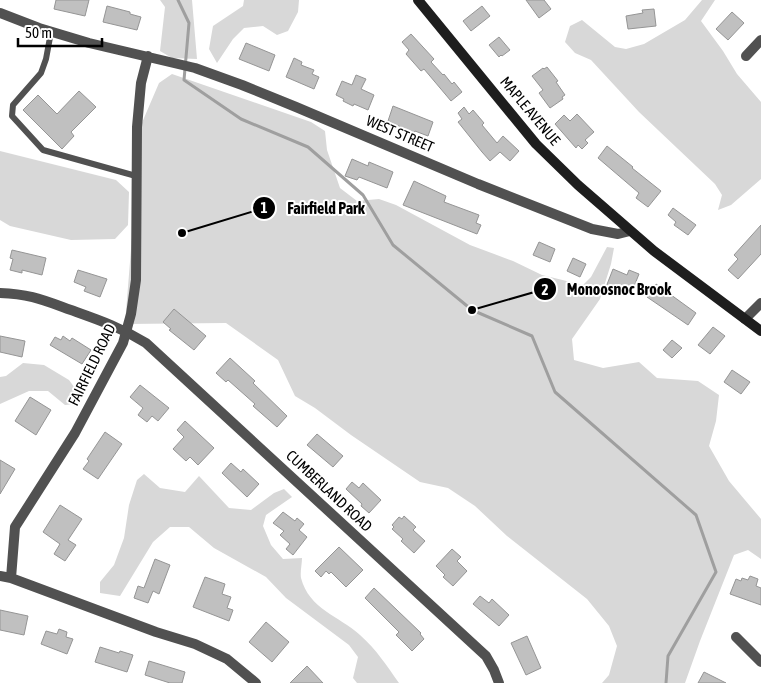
<svg xmlns="http://www.w3.org/2000/svg" width="761" height="683" font-family="'Asap Condensed',sans-serif">
<rect width="100%" height="100%" fill="#fff"/>
<!-- green -->
<path fill="#d8d8d8" d="M160 0H192L197 59 172 58 160 51 165 7Z
M244 0H299L298 12 288 31 277 35 263 26 244 28 233 39 217 63 209 49 213 26 243 6Z
M702 0H715L701 21 723 51 737 74 761 102V179L731 205 718 210 722 195 715 184 639 112 591 60 575 53 565 42 570 26 582 20 615 47 626 49 644 44 685 20Z
M172 74 311 122 325 131 327 150 340 188 357 201 379 199 396 205 470 245 513 261 542 275 583 285 591 277 607 247 614 248 611 264 600 299 572 339 574 360 603 368 639 362 657 378 698 381 719 395 716 421 709 446 729 481 761 519V559L748 550 734 555 700 641 685 683H602L609 675 617 646 609 626 587 599 507 536 475 506 448 488 420 482 351 435 315 408 295 396 278 360 226 323 125 324 141 125 159 83Z
M0 151 116 180 129 192 128 225 115 239 71 240 10 226 0 220Z
M23 363 44 365 69 380 80 395 76 404 65 405 48 391H29L0 404V377L6 376Z
M144 474 160 488 185 492 199 476 229 508 251 510 274 493 284 489 292 497 266 515 263 526 271 545 283 559 302 558C302 564 300 572 301 578 309 609 339 616 360 635 376 649 387 666 399 683H357L353 678 358 657 349 645 286 598 266 577 214 548 189 527H170L153 542 120 596 100 593V582L114 565 124 538 129 505 137 480Z"/>
<g fill="none" stroke-linecap="round" stroke-linejoin="round">
<!-- stream -->
<path stroke="#9f9f9f" stroke-width="3" d="M178 0 189 23 184 80 241 119 308 147 363 195 393 245 472 310 532 336 555 392 696 515 716 572 668 656 666 683"/>
</g>
<!-- building -->
<path fill="#c0c0c0" stroke="#959595" d="M56 0H89L85 16 54 9Z
M526 0H544L551 9 539 18Z
M107 6 130 12V14L141 17 137 30 103 22Z
M482 6 490 16 471 31 463 21Z
M654 9 656 26 628 29 626 16 643 13 642 10Z
M732 12 744 23 728 40 716 29Z
M411 34 434 59 431 62 443 75 444 74 452 84 454 82 462 92 451 101 424 69 421 71 406 54 409 50 402 42Z
M499 37 510 50 502 56 501 55 499 57 489 45Z
M246 43 275 55 269 71 239 59Z
M294 58 302 62 301 65 314 70 312 74 319 77 314 89 286 77Z
M547 67 558 81 556 82 565 95 562 97 563 99 550 108 539 93 543 90 532 76 543 68 544 69Z
M356 75 366 79 361 89 374 95 368 110 354 104 353 106 343 101 344 99 336 95 342 81 352 85Z
M79 91 96 107 71 132 74 136 62 149 23 110 38 95 57 114Z
M393 106 433 122 428 136 415 131 414 133 388 121Z
M464 107 469 114 473 110 484 123 482 125 497 143 503 136 519 151 510 161 500 152 490 161 482 152 458 122 462 119 458 113Z
M577 114 594 132 585 140 588 143 582 149 578 145 576 148 555 124 564 115 570 121Z
M607 146 633 167 632 168 661 191 648 207 636 198 639 193 598 158Z
M352 159 368 166 369 162 393 172 387 188 359 177 357 180 345 176Z
M414 181 446 196 444 202 479 215 476 223 481 225 477 234 403 205Z
M673 208 696 225 688 235 674 225 676 222 668 215Z
M761 225V254L738 279 728 270 738 259 734 255Z
M539 242 555 249 550 262 533 255Z
M12 250 46 258 42 275 22 270V273L10 270 13 259 10 258Z
M573 258 586 264 580 277 567 271Z
M613 269 627 275 629 270 639 274 633 289 624 286 621 293 606 287Z
M78 270 107 279 100 297 84 291 86 287 74 282Z
M656 284 696 313 688 325 647 297Z
M174 309 206 336 194 350 169 330 171 329 163 322Z
M713 327 725 336 710 354 698 345Z
M0 336 25 341 22 357 0 352Z
M63 336 70 341 72 338 91 350 82 364 50 345 55 337 61 340Z
M672 340 682 348 672 358 663 350Z
M230 358 255 381 253 383 287 416 277 427 253 406 255 404 228 380 226 382 216 373Z
M732 370 750 382 741 394 724 382Z
M140 385 169 408 158 421 152 416 147 422 138 415 143 408 130 397Z
M30 397 51 410 36 435 15 421Z
M185 421 214 448 198 465 190 457 186 461 173 449 184 437 177 430Z
M105 432 122 444 98 479 83 469 89 461 87 459Z
M317 434 343 456 333 467 307 445Z
M0 460 15 469 0 494Z
M231 463 241 472 243 469 259 484 247 497 222 473Z
M352 482 359 488 363 483 381 500 369 513 361 506 362 504 346 489Z
M60 505 82 519 68 540 76 545 65 561 54 554 60 544 43 532Z
M283 512 295 521 297 518 304 524 299 530 307 537 293 555 286 549 290 544 280 535 284 531 273 523Z
M404 516 416 527 413 530 425 541 414 553 401 541 403 539 392 529 394 527 392 525 399 517 402 519Z
M339 547 363 570 346 587 331 572 329 574 326 571 321 577 315 571Z
M452 549 461 557 457 561 467 571 453 586 443 577 445 575 436 566Z
M155 559 170 565 159 594 153 591 148 603 134 598 138 586 144 588Z
M750 576 758 579 756 586 761 588V605L730 594 736 579 741 581 742 578 748 580Z
M205 577 225 584 222 594 231 597 227 608 233 610 229 621 193 607Z
M374 588 421 633 420 634 424 639 412 651 396 635 399 632 365 598Z
M480 596 489 603 492 599 509 615 499 626 473 604Z
M0 610 28 616 24 635 0 630Z
M266 622 289 642 272 662 249 642Z
M59 629 67 632 66 637 73 639 67 654 41 644 46 631 57 634Z
M527 636 541 668 526 675 511 643Z
M100 647 119 653 120 651 133 655 127 672 95 662Z
M149 661 185 672 182 683H170L145 675Z
M307 666 323 683H290Z
M704 672 726 683H698Z"/>
<g fill="none" stroke-linecap="round" stroke-linejoin="round">
<!-- service -->
<path stroke="#515151" stroke-width="6" d="M51 32 46 59 41 73 13 105 12 116 43 150 136 176"/>
<!-- minor -->
<path stroke="#515151" stroke-width="10" d="M0 13 39 28 89 43 195 68 242 85 296 107 478 184 592 229 618 234 630 231
M746 56 761 40
M0 293C30 294 43 300 71 310 99 320 120 327 146 343L486 656 494 670 499 683
M0 576 11 578 156 632 195 644 227 659 256 683
M11 578 15 527 75 433 123 343 131 314 136 280 137 127 141 83 148 56
M736 637 761 662"/>
<!-- tertiary -->
<path stroke="#515151" stroke-width="10" d="M745 319 761 303"/>
<!-- secondary -->
<path stroke="#1e1e1e" stroke-width="10" d="M418 0 536 144 578 185 654 251 761 331"/>
</g>
<g text-anchor="middle" stroke-width="4" stroke-linejoin="round" paint-order="stroke">
<!-- street labels -->
<g font-size="15" fill="#000" stroke="#fff">
<text transform="translate(530 111) rotate(50)" y="5">MAPLE AVENUE</text>
<text transform="translate(400 134) rotate(23)" y="5">WEST STREET</text>
<text transform="translate(92 365) rotate(-64)" y="5">FAIRFIELD ROAD</text>
<text transform="translate(329 491) rotate(43)" y="5">CUMBERLAND ROAD</text>
</g>
</g>
<!-- callouts -->
<path fill="none" stroke="#000" stroke-width="2" d="M182 233L264 208M472 310L545 289"/>
<g fill="#000" stroke="#fff" stroke-width="2">
<circle cx="182" cy="233" r="5"/>
<circle cx="472" cy="310" r="5"/>
<circle cx="264" cy="208" r="12"/>
<circle cx="545" cy="289" r="12"/>
</g>
<g font-size="15" text-anchor="middle" font-weight="bold" fill="#fff">
<text x="264" y="213">1</text>
<text x="545" y="295">2</text>
</g>
<g font-size="16" text-anchor="middle" font-weight="bold" fill="#000" stroke="#fff" stroke-width="4" stroke-linejoin="round" paint-order="stroke">
<text x="326" y="214">Fairfield Park</text>
<text x="619" y="295">Monoosnoc Brook</text>
</g>
<!-- scale -->
<path d="M18 38v8h84v-8" fill="none" stroke="#000000" stroke-width="2.5"/>
<text x="25" y="38" font-size="15" fill="#000000" stroke="#ffffff" stroke-width="4" paint-order="stroke">50 m</text>
</svg>
